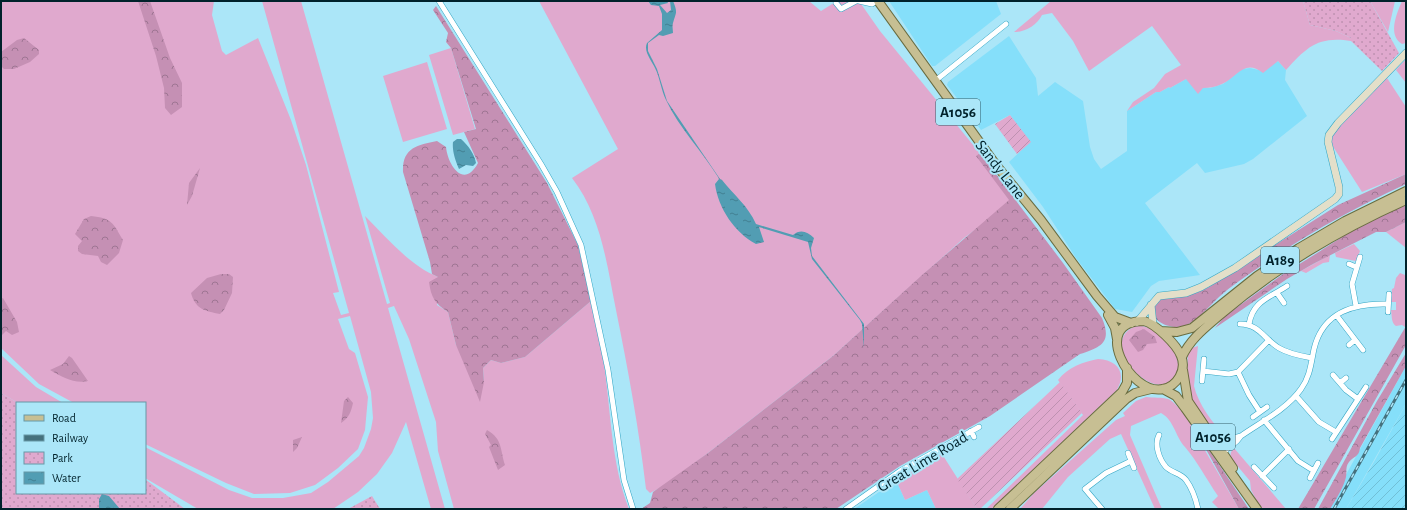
<svg xmlns="http://www.w3.org/2000/svg" width="1407" height="510" font-family="'Alegreya Sans',sans-serif">
<defs>
<pattern id="industrial-furrows" width="10" height="10" patternUnits="userSpaceOnUse"><rect width="10" height="10" fill="#85dffa"/><path d="M-1 1l2-2M0 10L10 0M9 11l2-2" fill="none" stroke="#71bfd6"/></pattern>
<pattern id="forest-crowns" width="20" height="18" patternUnits="userSpaceOnUse"><rect width="20" height="18" fill="#c590b4"/><path d="M2 6a3 3 0 1 1 6 0M12 15a3 3 0 1 1 6 0" fill="none" stroke="#9e7593"/></pattern>
<pattern id="park-dots" width="8" height="8" patternUnits="userSpaceOnUse"><rect width="8" height="8" fill="#e0a9ce"/><path d="M2 2h.1M6 6h.1" fill="none" stroke="#be91b1" stroke-width="1.8" stroke-linecap="round"/></pattern>
<pattern id="garden-furrows" width="10" height="10" patternUnits="userSpaceOnUse"><rect width="10" height="10" fill="#e0a9ce"/><path d="M-1 1l2-2M0 10L10 0M9 11l2-2" fill="none" stroke="#be91b1"/></pattern>
<pattern id="water-ripples" width="26" height="14" patternUnits="userSpaceOnUse"><rect width="26" height="14" fill="#529db3"/><path d="M2 4q2-2 4 0t4 0M15 11q2-2 4 0t4 0" fill="none" stroke="#428092"/></pattern>
</defs>
<rect width="100%" height="100%" fill="#abe6f8"/>
<!-- built -->
<path fill="#85dffa" d="M889 1H996L1001 14 935 66H932Z
M1009 36 1036 78 1038 96 1055 82 1083 101 1090 147 1094 159 1101 169 1127 151V111L1156 92H1160L1169 87 1170 88 1186 79 1203 87 1210 88 1223 84 1242 69 1250 68 1259 70 1278 61 1286 70 1285 80 1307 116 1253 159 1244 164 1205 173 1197 163 1145 203 1200 275 1159 281 1151 286 1132 312 1115 309 1076 258 1043 207 1009 162 1030 142 1010 115 981 130 947 85 948 82Z
M1406 366V404L1346 509H1327Z
M896 480 905 500 927 490 936 509H854L879 492 886 491 894 485Z"/>
<!-- industrial -->
<path fill="url(#industrial-furrows)" d="M1406 404V509H1346L1375 460Z"/>
<!-- grass -->
<path fill="#e0a9ce" d="M1 1H214L212 15 222 51 226 55 258 38 291 120 306 165 339 292 333 293 341 315 349 313 262 1H301L387 304 390 303 365 216C387 238 409 265 438 277L437 305 448 312 456 345 484 382 483 368 491 360 501 363 525 357 591 301C595 322 601 343 604 364 611 412 611 463 629 509H454L438 451 436 422 409 339 394 306 388 308 445 509H431L406 422 392 453 377 474 358 492 333 509H198L145 478V447L229 490 252 498H283L311 493 328 482 359 456 364 448 371 429 373 418 371 392 350 316 338 319 349 349 355 353 368 397 365 430 358 449 338 468 315 485 290 493 254 494 226 483 145 444V403H74L39 384 1 348Z
M539 1H809L821 11 837 1H859L880 31 978 151 1014 201 964 238 833 356 708 453 667 484 650 493 646 489C639 429 628 369 616 310 607 265 601 215 572 178L618 149Z
M1051 1H1303L1310 25 1336 31 1351 38V41C1318 36 1307 47 1286 70L1278 61 1263 73C1244 58 1237 78 1222 84 1215 87 1209 88 1203 88L1198 94 1186 79 1170 88 1169 87 1160 92H1156L1127 111 1133 102 1154 88 1165 74 1181 65 1152 26 1089 71 1073 41 1052 13 1042 15C1037 25 1026 32 1014 32Z
M1370 1H1395L1388 32Z
M1402 1H1406V43L1402 44C1387 35 1397 13 1402 1Z
M451 48 475 129 453 135 429 55Z
M1406 59V83L1396 70Z
M427 62 447 129 403 142 383 76Z
M1387 78 1406 107V174L1362 192 1332 145V137L1335 131Z
M1406 222V248L1386 232Z
M1354 244 1360 251 1356 261 1336 257 1335 253Z
M1330 255 1329 262 1323 263 1306 273 1301 271Z
M1400 273 1405 275 1406 273 1405 327 1402 325 1396 326C1391 323 1392 316 1391 310H1396V302H1391L1392 289 1394 288 1396 278Z
M1136 326C1155 323 1185 354 1177 373 1159 412 1093 342 1136 326Z
M1198 346 1194 386C1198 404 1213 423 1226 438H1219L1215 433 1213 434 1192 405 1187 371 1188 353 1192 348Z
M1 355 36 387 63 403H18L1 393Z
M1098 359C1117 360 1127 372 1117 390L992 509H986L1083 415 1058 380C1068 367 1083 362 1098 359Z
M1146 397C1153 398 1162 397 1168 399 1179 403 1200 436 1203 447L1239 509H1219L1212 502 1218 496C1207 480 1197 461 1185 447 1175 436 1174 420 1161 413L1131 426 1130 435 1162 509H1155L1121 434 1110 439 1068 477 1042 509H1020L1034 493 1116 420 1125 416 1123 413 1136 401Z
M1234 448 1286 509H1261L1251 490 1250 481 1230 457 1231 452Z
M942 454 977 509H936L927 490 905 500 896 480Z"/>
<!-- forest -->
<path fill="url(#forest-crowns)" d="M138 1H150L170 58 182 83V107L171 115 165 108 164 88 156 56Z
M436 6 547 183 578 245 591 301 525 357 501 363 491 360 483 368 484 382 480 402 456 345 448 312C435 304 431 297 429 282L438 277 432 274 430 262 403 172C402 148 417 145 437 141L446 147C448 166 464 189 478 163L464 132 476 129 451 48 446 42 448 33 433 10Z
M24 38 39 50V54L30 62 14 69H4L1 66V52L17 40Z
M980 153 1063 263 1102 318C1112 342 1102 347 1080 354L990 416 900 466 836 509H641L650 503 653 492 708 453 833 356 921 276 1009 200 976 156Z
M200 168 192 196 187 205 189 183Z
M1406 174V184C1354 208 1305 235 1258 268 1245 277 1231 286 1219 297 1209 306 1198 321 1184 326 1168 331 1141 317 1159 300 1167 294 1182 296 1192 294 1197 293 1203 290 1209 287L1338 205Z
M1406 205V222L1386 232H1376L1313 264 1287 279 1215 328 1225 316 1290 269C1295 268 1340 238 1350 232 1368 222 1387 213 1406 205Z
M91 216C112 218 113 223 123 240L119 253 107 265 101 262 98 256 82 254 78 251V246L82 241 75 234 84 219Z
M221 274H229L233 277 232 293 224 310 220 314C205 311 195 309 191 293L207 278Z
M3 298 17 322 19 332 12 335 6 331 1 336V299Z
M1406 326V345L1314 509H1298Z
M1144 329 1155 337 1157 343 1147 344 1143 350 1138 352 1129 340 1136 332Z
M1406 353V366L1360 448C1359 457 1354 456 1349 462 1345 467 1347 472 1346 477 1343 489 1336 499 1330 509H1318L1377 401Z
M69 356 72 358 88 381C74 384 62 377 50 370L63 364Z
M348 397 353 403C351 412 349 418 341 423L344 401Z
M487 430C503 439 500 450 505 465L498 470 489 447 491 445 485 434Z
M302 437 297 448 293 452V440Z
M1203 444H1205L1249 509H1239Z"/>
<!-- park -->
<path fill="url(#park-dots)" d="M1303 1H1370L1399 53 1382 71 1351 41V38L1336 31 1310 25Z
M1 393 18 403H17V493H145V479L185 509H1Z
M372 496 380 509H348Z"/>
<!-- garden -->
<path fill="url(#garden-furrows)" d="M1010 115 1031 142 1017 154 995 124Z
M1060 382 1082 413 980 509H977L957 479Z"/>
<!-- water -->
<path fill="url(#water-ripples)" d="M648 1H667L668 3 660 5 667 13 671 10 670 1H673C678 13 676 12 673 23 672 26 673 30 673 33L663 36 659 35 648 43V51L657 69 667 101 720 179 722 180C734 195 748 206 756 224L793 235C800 229 807 231 814 238L811 248 812 256 864 324V348L862 324 860 320 812 259 808 242 759 227 764 242 756 244C735 233 718 208 715 184L719 179 718 177C702 151 679 128 666 100 661 90 660 78 655 68 652 61 643 51 647 43L662 30V14L659 6 651 5Z
M457 139H461C468 145 475 155 476 163L473 166 466 165 459 169C455 160 452 150 453 142Z
M102 494 109 496 120 509H99V499Z"/>
<g fill="none" stroke-linecap="round" stroke-linejoin="round">
<defs>
<path id="minor" d="M439 1 541 164 557 192 581 245 608 370 624 480 633 509
M859 1 872 4 876 1
M836 3 841 9 856 1
M935 81 1006 24
M1349 264 1356 267
M1277 293 1284 303
M1356 306 1352 284 1360 257
M1388 312 1389 294
M1337 316 1363 350
M1240 324C1259 324 1264 339 1279 348 1289 354 1301 356 1312 358
M1249 324C1253 301 1269 298 1287 286
M1349 345 1355 340
M1203 371 1229 374 1238 372 1269 340
M1238 372 1249 395 1260 412
M1333 375 1346 390 1358 399
M1202 381 1204 359
M1340 383 1346 378
M1296 396 1319 422 1336 432
M1253 417 1267 407
M1264 420 1298 461 1314 471
M971 431 974 437
M1159 435C1154 444 1159 459 1166 467 1172 473 1181 473 1186 480 1192 488 1196 500 1198 509
M1241 436C1261 422 1287 409 1301 389 1310 377 1311 363 1314 349 1323 311 1355 303 1388 304
M1332 439 1366 387
M1217 449 1234 438 1241 436 1237 441 1221 454
M1128 453 1134 468
M1254 467 1274 488
M1262 476 1289 449
M1310 478 1318 463
M846 509 900 471 979 427
M1102 509 1085 489 1106 473 1131 461"/>
<path id="secondary" d="M1151 305 1153 324
M1137 322 1159 296 1186 293 1201 287 1235 268 1335 199 1339 194V187L1328 142 1329 135 1338 123 1406 53"/>
<path id="primary" d="M878 1 996 165 1041 220 1097 296 1115 317 1131 323
M1108 315 1115 328 1117 339
M1144 321C1156 324 1177 345 1181 356 1187 370 1177 386 1163 389 1130 396 1089 321 1144 321Z
M1161 331 1177 332 1192 328 1257 276 1299 248 1345 221 1406 191
M1182 357C1190 339 1206 327 1220 315 1276 267 1339 230 1406 200
M1183 370 1188 401 1233 468
M1163 389 1176 396 1185 408 1257 509
M998 509 1122 392 1127 383V368
M1010 509 1126 399 1135 393 1151 389"/>
</defs>
<!-- minor casing -->
<use href="#minor" stroke="#33a6c4" stroke-width="6"/>
<!-- secondary casing -->
<use href="#secondary" stroke="#33a6c4" stroke-width="8"/>
<!-- primary casing -->
<use href="#primary" stroke="#696c40" stroke-width="10"/>
<!-- minor -->
<use href="#minor" stroke="#fff" stroke-width="5"/>
<!-- secondary -->
<use href="#secondary" stroke="#e3dfc9" stroke-width="7"/>
<!-- primary -->
<use href="#primary" stroke="#c7bf93" stroke-width="8"/>
<defs>
<path id="rail" d="M1334 509 1406 380"/>
</defs>
<!-- rail casing -->
<use href="#rail" stroke="#45717d" stroke-width="3"/>
<!-- rail -->
<use href="#rail" stroke="#abe6f8" stroke-width="1.5" stroke-dasharray="4.5" stroke-linecap="butt"/>
</g>
<g text-anchor="middle" stroke-width="4" stroke-linejoin="round" paint-order="stroke">
<!-- shield labels -->
<g fill="#abe6f8" stroke="#335d68" stroke-width="1">
<rect x="936" y="99" width="44" height="26" rx="3"/>
<rect x="1261" y="247" width="38" height="26" rx="3"/>
<rect x="1191" y="424" width="44" height="26" rx="3"/>
</g>
<g font-size="15" font-weight="bold" fill="#00222b">
<text x="958" y="117">A1056</text>
<text x="1280" y="265">A189</text>
<text x="1213" y="442">A1056</text>
</g>
<!-- street labels -->
<g font-size="16" fill="#00222b" stroke="#abe6f8">
<text transform="translate(1001 169) rotate(52)" y="6">Sandy Lane</text>
<text transform="translate(922 461) rotate(-31)" y="6">Great Lime Road</text>
</g>
</g>
<!-- border -->
<rect width="1407" height="510" fill="none" stroke="#00222b" stroke-width="4"/>
<!-- legend -->
<rect x="16" y="402" width="130" height="92" fill="#abe6f8" stroke="#6798a6"/>
<rect x="24" y="415" width="20" height="6" fill="#c7bf93" stroke="#6798a6"/>
<text x="52" y="422" font-size="12" fill="#00222b">Road</text>
<rect x="24" y="435" width="20" height="6" fill="#45717d" stroke="#6798a6"/>
<text x="52" y="442" font-size="12" fill="#00222b">Railway</text>
<rect x="24" y="452" width="20" height="12" fill="url(#park-dots)" stroke="#6798a6"/>
<text x="52" y="462" font-size="12" fill="#00222b">Park</text>
<rect x="24" y="472" width="20" height="12" fill="url(#water-ripples)" stroke="#6798a6"/>
<text x="52" y="482" font-size="12" fill="#00222b">Water</text>
</svg>
